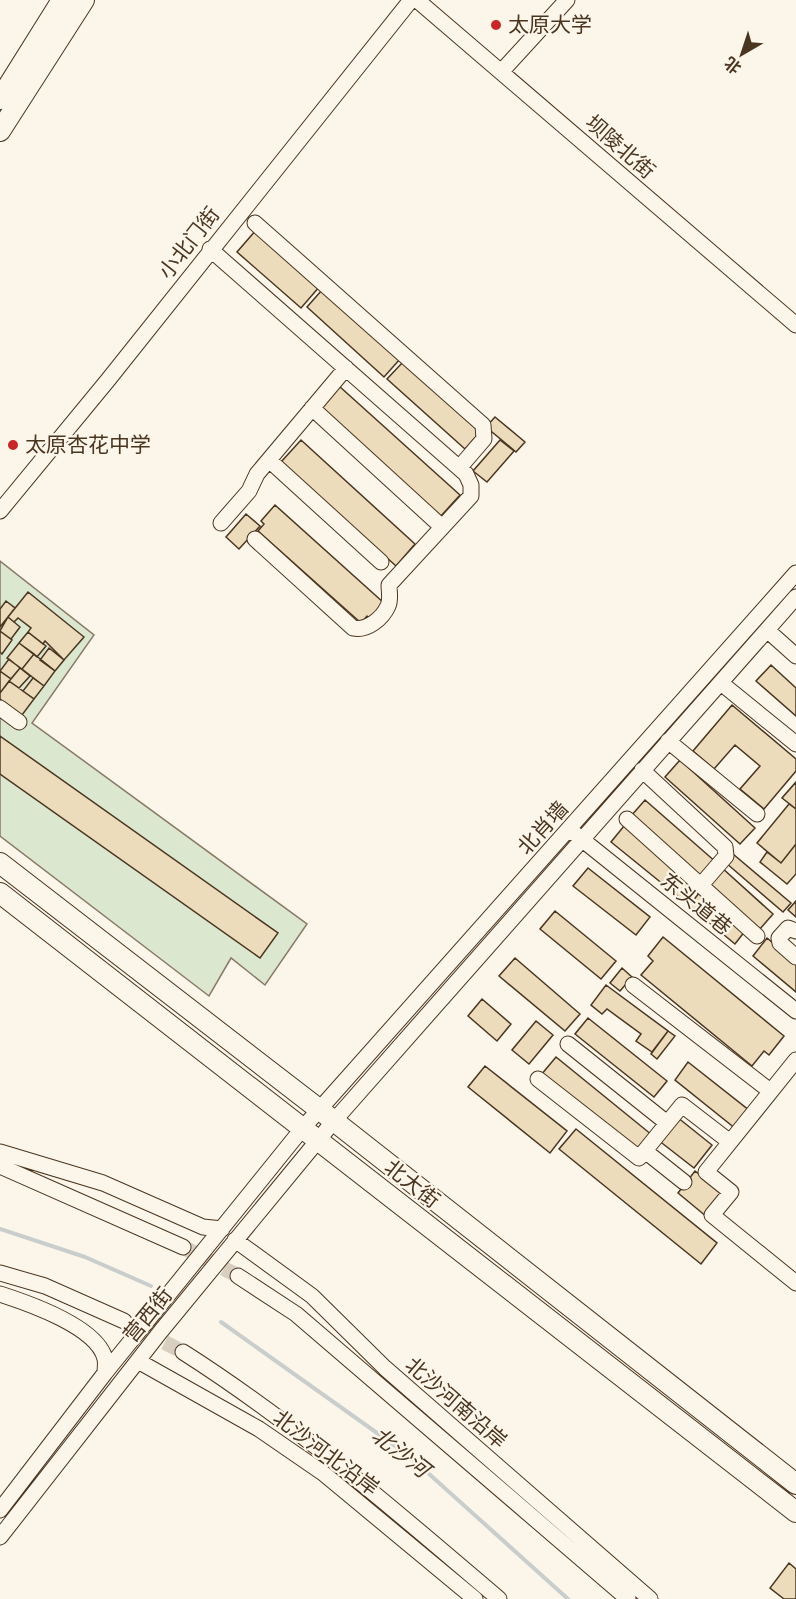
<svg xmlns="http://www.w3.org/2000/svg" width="796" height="1599" font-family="Barlow,'Noto Sans SC',sans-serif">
<rect width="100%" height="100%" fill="#fbf6e9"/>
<!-- green -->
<path fill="#dce7d0" stroke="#887966" stroke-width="1.5" d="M0 561 94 635 32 723 307 924 265 985 231 958 209 996 0 836Z"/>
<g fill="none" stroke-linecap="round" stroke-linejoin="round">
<!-- stream -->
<path stroke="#c9cecd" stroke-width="4" d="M0 1229 85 1257 151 1286
M221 1322 408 1455 568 1599"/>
</g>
<!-- building -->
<path fill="#ecdcbc" stroke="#4a3520" stroke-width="1.5" d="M256 230 320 286 301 308 237 252Z
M322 290 400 359 384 377 307 307Z
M403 362 480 432 465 449 387 379Z
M339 386 460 495 440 517 319 408Z
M495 417 525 442 516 452 486 427Z
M301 440 415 544 396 566 281 462Z
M500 440 514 451 487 482 473 471Z
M275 505 384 603 370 619 367 616 361 623 258 531 264 524 261 521Z
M246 514 260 526 239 549 226 537Z
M28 592 84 637 64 660 45 641 43 644 28 632 31 628 18 618 14 622 8 617Z
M6 601 15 608 0 627V609Z
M8 617 20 627 11 639 0 631Z
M0 631 12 640 2 654 0 652Z
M28 632 46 646 37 657 19 643Z
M19 643 34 654 22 669 7 658Z
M49 648 64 660 55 671 40 660Z
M34 654 55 671 44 686 22 669Z
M9 659 20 668 11 679 0 671Z
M771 665 796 688V716L756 681Z
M20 668 30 676 19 688 9 681Z
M0 671 11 679 0 693Z
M33 678 44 686 34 699 23 691Z
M9 681 34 699 22 715 0 699V693Z
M732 705 796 759V771L764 809 740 789 760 766 735 745 714 769 693 751Z
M0 736 278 933 260 958 0 774Z
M680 760 755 828 740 844 665 777Z
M796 782V809L782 798Z
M645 800 717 863 703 879 631 816Z
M789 804 796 809V844L781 863 757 843Z
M624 826 698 886 685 902 611 842Z
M796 844V874L787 884 760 862 767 852 781 863Z
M733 854 791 903 783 912 726 863Z
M721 867 773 914 759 930 706 883Z
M588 868 650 917 636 935 573 886Z
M699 893 745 931 735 944 689 906Z
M796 901V917L788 910Z
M555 911 616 961 601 979 540 929Z
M663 937 784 1036 769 1055 764 1051 752 1066 641 975 653 961 648 956Z
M767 938 796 962V992L753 956Z
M515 958 580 1014 565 1031 499 976Z
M622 968 632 977 620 991 610 983Z
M606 985 668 1031 652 1052 636 1041 641 1034 607 1009 602 1014 591 1005Z
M482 999 511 1024 497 1041 468 1016Z
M588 1018 667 1081 654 1097 575 1034Z
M536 1021 553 1035 529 1064 512 1050Z
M668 1031 675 1036 657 1059 651 1054Z
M556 1057 652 1135 637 1153 541 1075Z
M688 1062 750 1111 736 1129 675 1080Z
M485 1066 567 1131 550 1153 468 1087Z
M677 1117 712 1145 694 1168 658 1140Z
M576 1129 717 1243 701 1264 559 1149Z
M695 1171 725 1194 707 1217 678 1193Z
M789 1563 796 1569V1599H784L770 1588Z"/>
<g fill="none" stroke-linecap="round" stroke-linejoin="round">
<!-- minor-tunnel -->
<path stroke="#d8cfc1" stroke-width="15" stroke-dasharray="15 8" stroke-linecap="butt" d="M183 1247 238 1276
M124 1321 183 1352"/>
<defs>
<path id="minor" d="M417 0 796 325
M501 72 567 0
M255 223 483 425 484 439 459 468
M210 249 466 474 471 485V496L389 585C389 591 391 600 388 606 382 619 367 631 353 628L255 539
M312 408 442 527
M269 460 381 562
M0 511 108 380 411 0
M221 523 249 491 257 474 346 368
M767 630 796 656
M721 683 796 744
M0 708 19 722
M668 741 757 814
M642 770 725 847 726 856 701 885
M627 819 757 936
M574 833 796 1011
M796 931 788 928 779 938 780 943 796 957
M633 985 770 1091
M568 1044 667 1123
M796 1060 706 1172 731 1192 712 1215 796 1283
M538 1079 639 1158 682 1105 730 1142
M645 1151 684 1182
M0 1152 103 1183 203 1227 222 1229
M0 1166 183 1247
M235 1240 312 1296 385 1368 650 1599
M0 1273 45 1286 124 1321
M238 1276 296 1314 628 1599
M0 1294C28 1303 98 1327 105 1359 106 1363 105 1369 105 1373
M183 1352C296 1424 397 1512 499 1599
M138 1361 259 1429 323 1473 475 1599
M0 1510 105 1373 302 1129 796 573
M0 1537 161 1331 333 1122 796 597"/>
<path id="major" d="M0 99 62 0
M0 131 84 0
M0 863 320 1110 796 1484
M0 893 796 1512"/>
</defs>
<!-- minor casing -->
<use href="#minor" stroke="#4a3520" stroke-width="17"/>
<!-- major casing -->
<use href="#major" stroke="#4a3520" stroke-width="22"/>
<!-- minor -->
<use href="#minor" stroke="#fbf6e9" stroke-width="15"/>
<!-- major -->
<use href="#major" stroke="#fbf6e9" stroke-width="20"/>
</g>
<!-- markers -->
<g fill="#c62828" stroke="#fbf6e9" stroke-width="2">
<circle cx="496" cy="25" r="6"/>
<circle cx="13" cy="445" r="6"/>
</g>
<g text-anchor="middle" stroke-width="4.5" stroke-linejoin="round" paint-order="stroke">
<!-- poi labels -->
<g font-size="21" fill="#4a3520" stroke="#fbf6e9" text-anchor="start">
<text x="508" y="32">太原大学</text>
<text x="25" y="452">太原杏花中学</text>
</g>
<!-- street labels -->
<g font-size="21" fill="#4a3520" stroke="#fbf6e9">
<text transform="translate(620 147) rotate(41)" y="7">坝陵北街</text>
<text transform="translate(189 243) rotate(-52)" y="7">小北门街</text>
<text transform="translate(543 828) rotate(-48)" y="7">北肖墙</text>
<text transform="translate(696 904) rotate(39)" y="7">东头道巷</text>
<text transform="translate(412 1184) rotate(38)" y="7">北大街</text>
<text transform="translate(148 1315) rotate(-51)" y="7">营西街</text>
<text transform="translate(456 1403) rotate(41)" y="7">北沙河南沿岸</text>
<text transform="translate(326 1453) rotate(37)" y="7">北沙河北沿岸</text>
</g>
<!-- water labels -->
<g font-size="22" font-style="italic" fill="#4a3520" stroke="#fbf6e9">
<text transform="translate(401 1452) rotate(38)" y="8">北沙河</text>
</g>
</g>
<!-- north arrow -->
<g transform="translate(742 54) rotate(219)" stroke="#fbf6e9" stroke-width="4.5" paint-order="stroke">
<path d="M0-4.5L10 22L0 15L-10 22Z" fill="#4a3520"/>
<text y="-9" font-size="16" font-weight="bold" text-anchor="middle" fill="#4a3520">北</text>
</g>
</svg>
